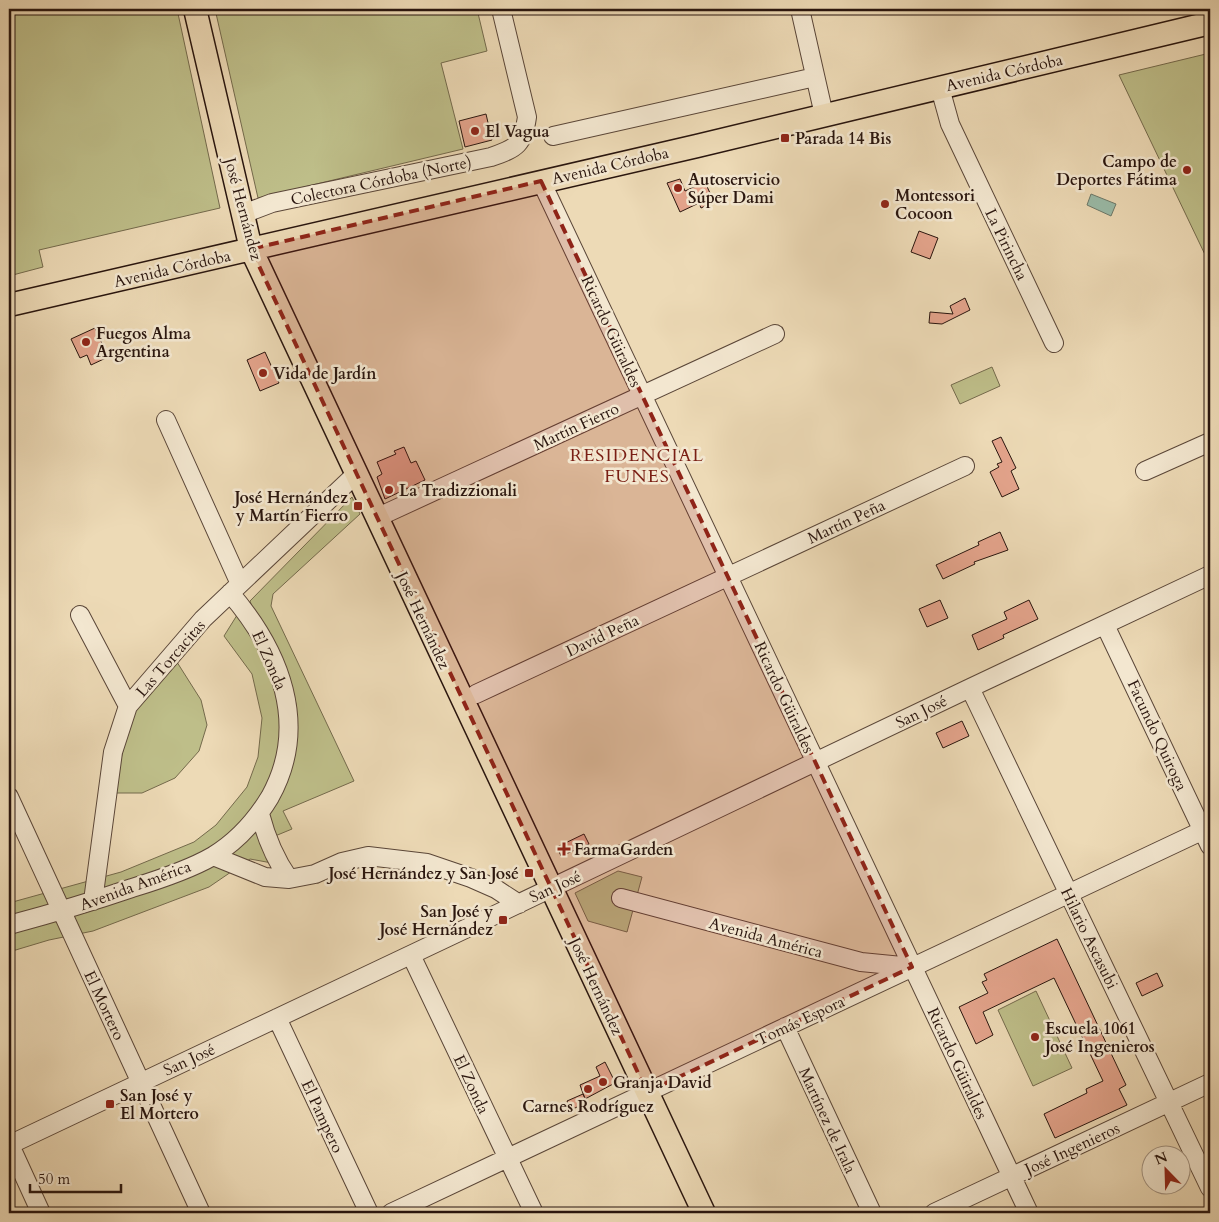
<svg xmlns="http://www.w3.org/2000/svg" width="1219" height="1222" font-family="Cardo,serif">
<rect width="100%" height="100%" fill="#eddab6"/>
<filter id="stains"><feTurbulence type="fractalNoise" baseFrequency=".004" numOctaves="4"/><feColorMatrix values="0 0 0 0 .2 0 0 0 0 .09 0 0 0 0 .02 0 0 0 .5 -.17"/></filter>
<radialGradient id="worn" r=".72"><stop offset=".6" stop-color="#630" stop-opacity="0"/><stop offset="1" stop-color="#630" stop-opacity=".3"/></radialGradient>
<!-- green -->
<path fill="#bebe89" stroke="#746a4c" d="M9 9H177L220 208 39 250 43 267 9 276Z
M215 9H345L346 10 353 9H477L487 51 441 63 463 149 258 198Z
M1210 53V265L1119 75Z
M992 367 1000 386 960 404 951 385Z
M352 497 360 514 273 594 271 606 354 781 283 811 292 829 263 841 272 863 250 859 209 887 93 931 49 940 9 952V932L236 847 294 751 296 704 289 677 273 641 256 618 250 601Z
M239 612 277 680 282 744 269 784 245 822 207 854 140 882 9 919V903L121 872 194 842 216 825 247 787 258 757 262 718 252 674 224 636Z
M175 659 201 700 207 725 199 751 175 778 142 793H113L133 708Z
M618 871 642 877 627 932 588 921 575 893Z
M1036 991 1072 1068 1033 1086 998 1010Z"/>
<!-- water -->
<path fill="#9abba8" stroke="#6d796a" d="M1091 194 1116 204 1111 216 1087 205Z"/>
<!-- building -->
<path fill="#e4a48c" stroke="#29150e" d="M486 114 492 140 465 147 459 121Z
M680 179 685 191 705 182 714 202 701 208 699 203 680 212 667 183Z
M919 231 938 238 930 259 911 252Z
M965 298 970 310 942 324 929 323 930 312 953 314 950 306Z
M95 328 108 357 91 365 87 355 80 358 71 339Z
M265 352 279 383 260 391 247 360Z
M1001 437 1016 468 1011 471 1019 489 1002 497 990 472 999 467 997 464 1002 462 992 441Z
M404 447 411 463 416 461 425 480 385 499 377 477 382 474 377 462 396 454 394 451Z
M1000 532 1008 550 974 562 975 564 943 579 936 565 979 545 978 542Z
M940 600 948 618 927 627 919 609Z
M1029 600 1038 619 1003 635 1004 638 978 650 972 635 1007 619 1004 612Z
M962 721 969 736 943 748 936 733Z
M584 834 589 844 561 856 557 847Z
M1057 939 1126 1085 1119 1089 1127 1105 1055 1138 1044 1114 1087 1093 1086 1089 1103 1081 1054 978 983 1012 993 1035 976 1044 959 1007 988 993 982 982 987 980 984 974Z
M1157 973 1163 986 1142 996 1136 983Z
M605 1062 614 1080 613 1084 585 1099 580 1085 600 1076 596 1067Z
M583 1094 587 1102 571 1110 567 1101Z"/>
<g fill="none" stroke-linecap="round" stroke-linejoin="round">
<defs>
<path id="minor" d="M800 9 824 115
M940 88 950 124 1054 343
M553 136 815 77
M541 181 1029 1213
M243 214 272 203 491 157C517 148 523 145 527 117L501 9
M166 420 240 584
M1145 471 1210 442
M376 518 775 334
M80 615 128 706
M1105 625 1210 846
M970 688 1210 1188
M476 694 965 466
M9 797 201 1213
M260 814C266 837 275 859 289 879
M213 856 265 877 289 879 315 874 342 862 368 856 427 863 471 878 496 889 519 904
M621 898 861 962 912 967
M93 901 113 752 128 706 203 619 356 474
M9 925C50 914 91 902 132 888 158 880 189 870 213 856 236 842 256 820 270 797 310 725 280 651 230 593
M411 955 534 1213
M277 1018 369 1213
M785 1027 872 1213
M9 1143 41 1213
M9 1145 499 913 970 688 1210 575
M391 1213 1210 827
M934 1213 1210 1083"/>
<path id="major" d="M195 9 251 249 704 1213
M9 305 697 146 1210 23"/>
</defs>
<!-- minor casing -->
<use href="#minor" stroke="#5a4638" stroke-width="20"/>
<!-- major casing -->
<use href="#major" stroke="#29150e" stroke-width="25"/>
<!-- minor -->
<use href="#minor" stroke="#f3e7d0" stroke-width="18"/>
<!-- major -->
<use href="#major" stroke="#eddab6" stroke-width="22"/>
</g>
<!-- marked area -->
<path fill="#8f2418" fill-opacity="0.2" stroke="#8f2418" stroke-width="4" stroke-dasharray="10 6" stroke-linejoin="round" d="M541 181 912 967 647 1092 251 249Z"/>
<!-- markers -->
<g fill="#8f2418" stroke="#f3e7d0" stroke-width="2">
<circle cx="475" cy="131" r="5"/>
<rect x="780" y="133" width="10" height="10" rx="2.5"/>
<circle cx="1187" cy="170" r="5"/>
<circle cx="678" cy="188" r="5"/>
<circle cx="885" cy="204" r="5"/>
<circle cx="86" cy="342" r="5"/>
<circle cx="263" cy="373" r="5"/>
<circle cx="389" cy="490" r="5"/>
<rect x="353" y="501" width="10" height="10" rx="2.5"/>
<path d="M561.5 841.5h5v5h5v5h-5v5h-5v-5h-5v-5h5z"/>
<rect x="524" y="868" width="10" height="10" rx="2.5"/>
<rect x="498" y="915" width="10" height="10" rx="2.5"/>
<circle cx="1035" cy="1037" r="5"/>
<circle cx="603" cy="1082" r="5"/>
<circle cx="588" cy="1089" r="5"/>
<rect x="105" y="1099" width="10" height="10" rx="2.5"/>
</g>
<g text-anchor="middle" stroke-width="5" stroke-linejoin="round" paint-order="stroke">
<!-- street labels -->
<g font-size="16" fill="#29150e" stroke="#f3e7d0">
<text transform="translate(1004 72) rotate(-13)" y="6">Avenida Córdoba</text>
<text transform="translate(610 165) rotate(-13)" y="6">Avenida Córdoba</text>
<text transform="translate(381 180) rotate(-12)" y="6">Colectora Córdoba (Norte)</text>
<text transform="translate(244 209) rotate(75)" y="6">José Hernández</text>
<text transform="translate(1007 244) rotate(64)" y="6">La Pirincha</text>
<text transform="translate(172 268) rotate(-13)" y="6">Avenida Córdoba</text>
<text transform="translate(612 331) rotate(65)" y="6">Ricardo Güiraldes</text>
<text transform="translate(576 426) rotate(-25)" y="6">Martín Fierro</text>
<text transform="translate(846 521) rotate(-25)" y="6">Martín Peña</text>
<text transform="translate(424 620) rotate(65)" y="6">José Hernández</text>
<text transform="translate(602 635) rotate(-25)" y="6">David Peña</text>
<text transform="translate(170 658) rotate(-49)" y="6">Las Torcacitas</text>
<text transform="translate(270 660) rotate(66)" y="6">El Zonda</text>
<text transform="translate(785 697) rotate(65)" y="6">Ricardo Güiraldes</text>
<text transform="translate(921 711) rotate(-26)" y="6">San José</text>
<text transform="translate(1158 735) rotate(65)" y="6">Facundo Quiroga</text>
<text transform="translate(135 885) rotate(-20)" y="6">Avenida América</text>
<text transform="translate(555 886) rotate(-25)" y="6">San José</text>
<text transform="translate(766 937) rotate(15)" y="6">Avenida América</text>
<text transform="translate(1090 938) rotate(64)" y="6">Hilario Ascasubi</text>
<text transform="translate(597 986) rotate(65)" y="6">José Hernández</text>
<text transform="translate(105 1005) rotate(65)" y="6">El Mortero</text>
<text transform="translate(800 1020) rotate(-25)" y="6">Tomás Espora</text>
<text transform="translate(189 1059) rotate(-25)" y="6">San José</text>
<text transform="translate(958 1063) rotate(65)" y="6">Ricardo Güiraldes</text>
<text transform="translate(472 1084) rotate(65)" y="6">El Zonda</text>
<text transform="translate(323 1116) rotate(65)" y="6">El Pampero</text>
<text transform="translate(828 1120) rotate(65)" y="6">Martínez de Irala</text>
<text transform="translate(1072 1148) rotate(-25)" y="6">José Ingenieros</text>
</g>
<!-- poi labels -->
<g font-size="16" font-weight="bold" fill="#29150e" stroke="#f3e7d0" text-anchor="start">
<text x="485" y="137">El Vagua</text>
<text x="795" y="144">Parada 14 Bis</text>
<text x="1177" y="167" text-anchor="end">Campo de<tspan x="1177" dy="18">Deportes Fátima</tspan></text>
<text x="688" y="185">Autoservicio<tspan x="688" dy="18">Súper Dami</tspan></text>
<text x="895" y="201">Montessori<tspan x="895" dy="18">Cocoon</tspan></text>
<text x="96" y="339">Fuegos Alma<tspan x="96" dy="18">Argentina</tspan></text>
<text x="273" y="379">Vida de Jardín</text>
<text x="399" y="496">La Tradizzionali</text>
<text x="348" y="503" text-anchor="end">José Hernández<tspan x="348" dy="18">y Martín Fierro</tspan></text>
<text x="574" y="855">FarmaGarden</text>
<text x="519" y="879" text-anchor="end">José Hernández y San José</text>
<text x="493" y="917" text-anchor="end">San José y<tspan x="493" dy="18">José Hernández</tspan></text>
<text x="1045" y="1034">Escuela 1061<tspan x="1045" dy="18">José Ingenieros</tspan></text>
<text x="613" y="1088">Granja David</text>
<text x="120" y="1101">San José y<tspan x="120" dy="18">El Mortero</tspan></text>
<text x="588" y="1112" text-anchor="middle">Carnes Rodríguez</text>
</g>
<!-- neighbourhood labels -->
<g font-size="18" letter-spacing="1" fill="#7a1f14" stroke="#f3e7d0">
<text x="637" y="461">RESIDENCIAL<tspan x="637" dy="21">FUNES</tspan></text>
</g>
</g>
<!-- margin -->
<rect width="1219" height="1222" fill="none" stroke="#eddab6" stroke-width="30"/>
<rect x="10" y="10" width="1199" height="1202" fill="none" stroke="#29150e" stroke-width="2.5"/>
<rect x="15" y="15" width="1189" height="1192" fill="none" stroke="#29150e"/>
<!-- north arrow -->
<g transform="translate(1166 1170) rotate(337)"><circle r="24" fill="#f3e7d0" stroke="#a29382"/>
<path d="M0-4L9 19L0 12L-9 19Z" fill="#8f2418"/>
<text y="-8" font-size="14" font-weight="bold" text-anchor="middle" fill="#29150e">N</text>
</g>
<!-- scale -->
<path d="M30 1184v8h91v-8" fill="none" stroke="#29150e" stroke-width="2.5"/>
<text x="38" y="1184" font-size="15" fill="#29150e" stroke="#f3e7d0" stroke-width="4" paint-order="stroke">50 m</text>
<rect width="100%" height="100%" filter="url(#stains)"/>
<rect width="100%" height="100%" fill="url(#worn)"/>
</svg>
